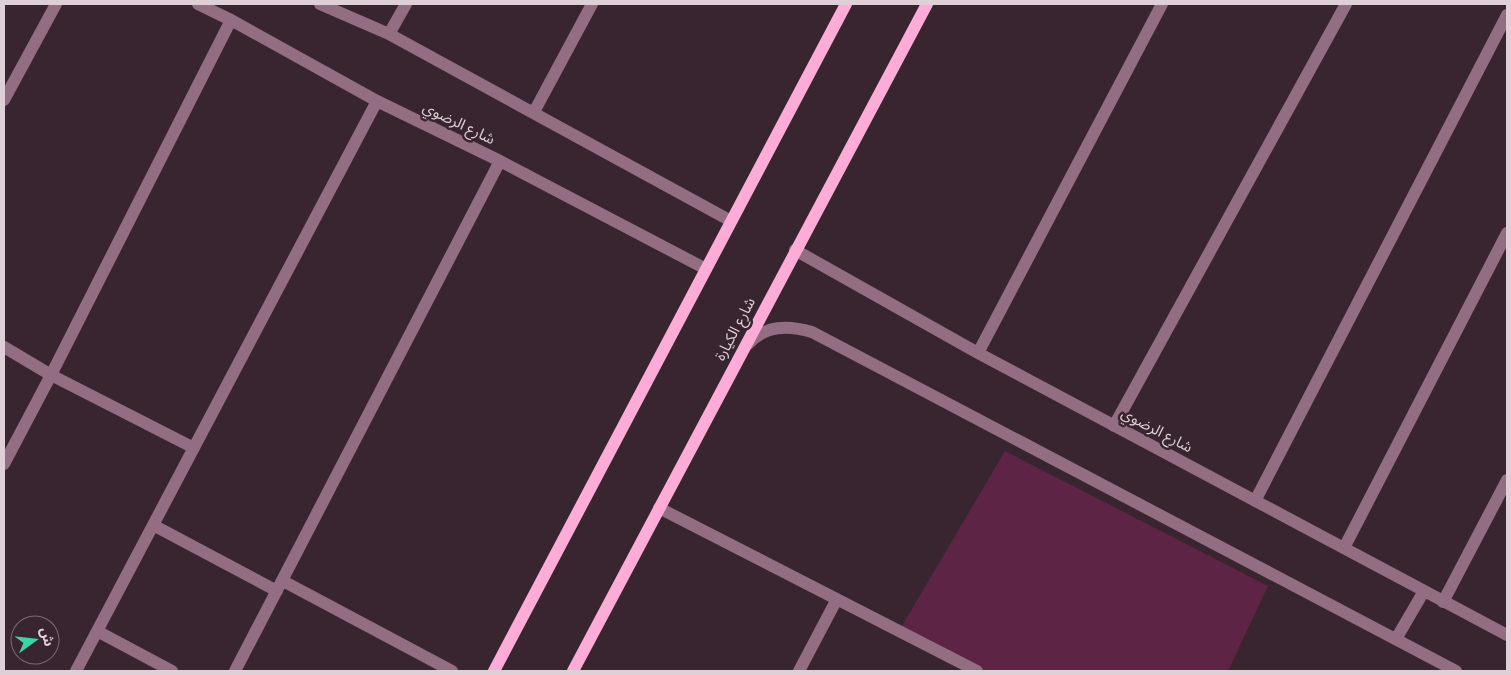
<svg xmlns="http://www.w3.org/2000/svg" width="1511" height="675" font-family="'Roboto Serif','Noto Sans Arabic',serif">
<rect width="100%" height="100%" fill="#392530"/>
<!-- green -->
<path fill="#5d2445" d="M1005 451 1268 586 1228 671H977L899 631Z"/>
<g fill="none" stroke-linecap="round" stroke-linejoin="round">
<!-- minor -->
<path stroke="#936d81" stroke-width="12" d="M198 4 231 20 377 101 500 161 706 269
M320 4 389 34 731 221
M389 34 406 4
M4 100 56 4
M534 112 592 4
M795 250 978 353 1507 635
M748 344C766 325 788 325 812 332L1456 671
M4 347 51 375 194 448
M978 353 1162 4
M1114 426 1346 4
M4 464 51 375 231 20
M1255 501 1507 15
M659 508 977 671
M153 525 277 591
M1344 548 1507 233
M283 581 452 671
M1443 602 1507 480
M97 631 172 671
M1396 639 1424 591
M76 671 377 101
M235 671 500 161
M799 671 837 599"/>
<!-- major -->
<path stroke="#fcacd6" stroke-width="12" d="M494 671 846 4
M573 671 927 4"/>
</g>
<g text-anchor="middle" stroke-width="5" stroke-linejoin="round" paint-order="stroke">
<!-- street labels -->
<g font-size="15" fill="#ded0d6" stroke="#392530">
<text transform="translate(459 123) rotate(26)" y="5">شارع الرضوي</text>
<text transform="translate(735 329) rotate(-62)" y="5">شارع الكيارة</text>
<text transform="translate(1157 430) rotate(28)" y="5">شارع الرضوي</text>
</g>
</g>
<!-- border -->
<rect width="1511" height="675" fill="none" stroke="#ded0d6" stroke-width="10"/>
<!-- north arrow -->
<g transform="translate(35 640) rotate(75)"><circle r="24" fill="#392530" stroke="#7b6972"/>
<path d="M0-4L9 19L0 12L-9 19Z" fill="#3dd4a3"/>
<text y="-8" font-size="14" font-weight="bold" text-anchor="middle" fill="#ded0d6">ش</text>
</g>
</svg>
